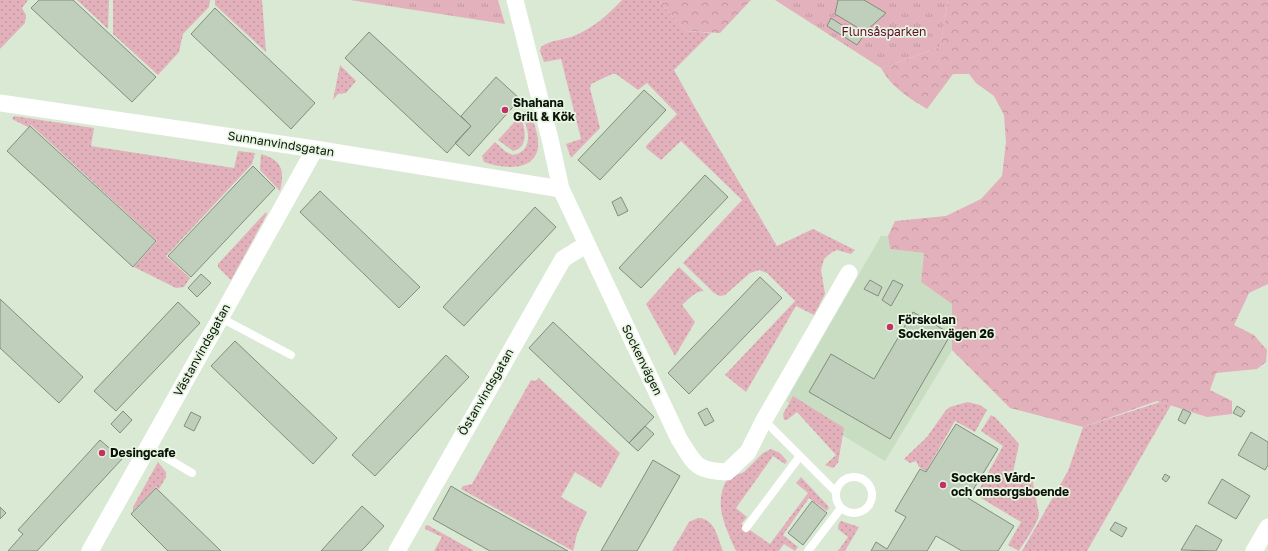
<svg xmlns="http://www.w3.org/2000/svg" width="1268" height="551" font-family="'Golos Text',sans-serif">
<defs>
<pattern id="grass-dots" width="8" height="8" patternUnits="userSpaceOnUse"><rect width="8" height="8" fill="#e3b1bc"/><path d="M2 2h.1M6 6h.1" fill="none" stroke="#c297a0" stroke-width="1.8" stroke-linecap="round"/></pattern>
<pattern id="forest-crowns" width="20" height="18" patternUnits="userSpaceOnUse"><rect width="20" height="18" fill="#e3b1bc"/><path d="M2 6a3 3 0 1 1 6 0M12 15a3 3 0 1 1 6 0" fill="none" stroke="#c297a0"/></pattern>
<pattern id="park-tufts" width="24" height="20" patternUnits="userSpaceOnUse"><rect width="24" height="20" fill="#e3b1bc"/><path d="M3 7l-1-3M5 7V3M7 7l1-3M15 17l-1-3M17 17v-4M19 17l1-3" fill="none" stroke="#c297a0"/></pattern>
</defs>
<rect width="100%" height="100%" fill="#d9e9d4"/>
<!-- built -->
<path fill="#c9ddc2" d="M881 236H888L890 249 924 253 921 282 952 304V350L885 461 786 401Z"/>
<!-- grass -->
<path fill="url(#grass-dots)" d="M0 0H28L22 8 26 15 25 23 0 49Z
M77 0H109L108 29Z
M113 0H210L209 7 183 34 179 52 158 75 113 34Z
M215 0H262L266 52 215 5Z
M622 0H661L662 5 686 31 711 33 674 70 698 113 777 246 813 229 855 250 851 254 837 250 832 252 824 259 821 270 825 294 814 315 796 306 746 392 725 375 795 301 767 273 759 270 750 273 725 295 720 296 714 293 683 263 742 200 681 141 661 160 646 148V146L677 114 647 83 638 90 616 74H612L591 84 590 88 600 128 571 158 566 144 581 139 561 59 544 62 540 51 541 47C549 40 564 40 574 36 593 28 608 15 622 0Z
M340 65 356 81 346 93 338 94 333 100Z
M525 111 530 112C534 123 541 140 537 152 530 172 500 168 484 162L482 156 495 142 506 152 513 155C535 151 528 127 522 114Z
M14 116 94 128 91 146 234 168 238 151 255 153 252 164 166 256 190 278 184 287 176 288 134 267 157 241 31 125 28 127 12 119Z
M520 116C525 127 530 147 513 151L498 140Z
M261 154C282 160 285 170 280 191L260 170Z
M266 212 267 214 231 280 218 267V264Z
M679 267 704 291C696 290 688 300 682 305L695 322 675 356 646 304Z
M539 378 620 453 601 488 575 472 561 497 587 512 577 534 573 551 461 489 463 486 472 484 531 380 535 381Z
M793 396 844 428 838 463 833 468 825 465 836 455 797 412 787 420H784L783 414Z
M967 402 980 405 987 410 975 432 955 421 926 471 919 467 916 461 910 463 904 459 927 437 946 410 950 407Z
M1160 402 1171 405 1087 551H1022L1068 471 1083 427Z
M991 415 996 418 1019 444 1013 472 1019 476 1028 475 1032 478C1033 483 1039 511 1039 515 1036 527 1025 540 1019 551L1008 545 1021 522 976 495 1003 446 981 431Z
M771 449 780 453 787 461 785 464 773 456 736 508 747 517 741 524 770 544 808 493 796 483 801 477 829 507 827 511 809 498 783 535 798 547 795 551 784 544 779 551H736C725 526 713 504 727 479L744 472 763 453Z
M158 462 166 472V477L159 489 156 487 133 511V507Z
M698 518C715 518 718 539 723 551H672L689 522Z
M841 521 859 527 845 551H838L848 537 838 529 839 523Z
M427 525 431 527 474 551H434L442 537 425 529V526Z"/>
<!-- forest -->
<path fill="url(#forest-crowns)" d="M661 0H751L720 33 686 31 662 5Z
M948 0H1268V284L1249 293 1234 325 1254 335 1267 350 1266 362 1257 369 1216 373 1210 390 1232 401V414L1207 417 1157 401 1083 427 1010 408 952 350V304L921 282 924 253 890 249 888 236 895 221 946 216 981 199 1002 176 1006 142 1004 115 994 96 976 83 969 74H953L927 109C909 98 891 87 881 68L940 47Z"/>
<!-- park -->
<path fill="url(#park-tufts)" d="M350 0H498L505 24Z
M775 0H948L940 47 881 68Z"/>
<!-- building -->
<path fill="#c0cfbb" stroke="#808e7b" d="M39 0H73L156 77 132 102 31 8Z
M838 0H864L886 13 865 32 835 14Z
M215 8 315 103 291 129 191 34Z
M831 18 862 38 857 45 827 26Z
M369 32 471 126 447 153 345 58Z
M496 77 520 99 469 156 455 143 471 126 461 116Z
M644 90 666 110 600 180 578 160Z
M30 126 156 241 133 267 7 151Z
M253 166 275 188 191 277 168 256Z
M705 175 728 197 641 288 619 268Z
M320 191 420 287 399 308 300 212Z
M621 197 628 211 618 216 612 202Z
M535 207 556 227 464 326 443 307Z
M201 274 211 283 197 297 188 288Z
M760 277 782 298 689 394 668 373Z
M870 280 882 287 878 296 864 289Z
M893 280 903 285 891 306 882 300Z
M0 299 83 377 59 403 0 348Z
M178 302 200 323 116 411 94 391Z
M913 312 951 334 890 439 809 392 831 354 874 379Z
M553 322 654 417 629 443 529 348Z
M235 341 337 438 313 464 211 366Z
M446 355 469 377 375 476 352 455Z
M1237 406 1245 411 1241 417 1233 413Z
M707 408 714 421 705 426 698 413Z
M1183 409 1191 413 1185 424 1178 420Z
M123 411 132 420 120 433 111 424Z
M191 412 201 417 194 431 184 426Z
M956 424 998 449 968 498 1014 526 998 551H962L936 536 927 551H871L876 542 887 549 906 517 895 511 920 469 926 472Z
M645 426 654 434 638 451 629 443Z
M1251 432 1268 442V465L1265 470 1238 455Z
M100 440 122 459 37 551H8L23 534 18 530Z
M653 460 680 476 637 551H601Z
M1165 474 1170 477 1166 482 1162 479Z
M1222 479 1250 496 1236 519 1208 503Z
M451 486 461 492 568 551H490L474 542 433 519Z
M156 488 158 490 221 551H168L131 514Z
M812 501 827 513 803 545 788 533Z
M362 506 384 526 366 546 361 551H321Z
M0 507 6 513 0 519Z
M1115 522 1127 528 1122 537 1110 530Z
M1196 525 1222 540 1216 551 1181 550Z"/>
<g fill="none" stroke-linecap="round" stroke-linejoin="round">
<!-- lane -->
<path stroke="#fff" stroke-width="8" d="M221 318 291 355
M764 420 836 492
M148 447 192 473
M836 495a18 18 0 1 1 36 0a18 18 0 1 1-36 0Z
M746 528 800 456
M808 551 841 508"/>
<!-- street -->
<path stroke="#fff" stroke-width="17" d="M515 0 550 139 561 189 679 439C695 464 695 471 727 472L748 452 764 420 849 273
M0 103 315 149 561 189
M90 551 315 149
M397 551 563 259 587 244
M1254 551 1268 527"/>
</g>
<!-- markers -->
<g fill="#c03364" stroke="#e6f6e1" stroke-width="1.5">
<circle cx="505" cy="110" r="4"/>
<circle cx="890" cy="327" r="4"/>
<circle cx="102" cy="453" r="4"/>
<circle cx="943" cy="485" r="4"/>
</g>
<g text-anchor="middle" stroke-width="3.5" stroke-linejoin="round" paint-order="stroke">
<!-- park labels -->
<g font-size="12" fill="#66092f" stroke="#e6f6e1">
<text x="884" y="36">Flunsåsparken</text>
</g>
<!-- poi labels -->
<g font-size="12" font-weight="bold" fill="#0c110a" stroke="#e6f6e1" text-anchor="start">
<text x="513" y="107">Shahana<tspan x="513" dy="14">Grill &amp; Kök</tspan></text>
<text x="898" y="324">Förskolan<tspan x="898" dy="14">Sockenvägen 26</tspan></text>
<text x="110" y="457">Desingcafe</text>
<text x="951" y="482">Sockens Vård-<tspan x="951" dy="14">och omsorgsboende</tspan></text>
</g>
<!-- street labels -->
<g font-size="12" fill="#0c110a" stroke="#e6f6e1">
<text transform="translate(281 144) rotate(9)" y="4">Sunnanvindsgatan</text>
<text transform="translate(202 350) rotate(-61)" y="4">Västanvindsgatan</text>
<text transform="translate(642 360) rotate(64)" y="4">Sockenvägen</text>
<text transform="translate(486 392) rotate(-60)" y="4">Östanvindsgatan</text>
</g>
</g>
</svg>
